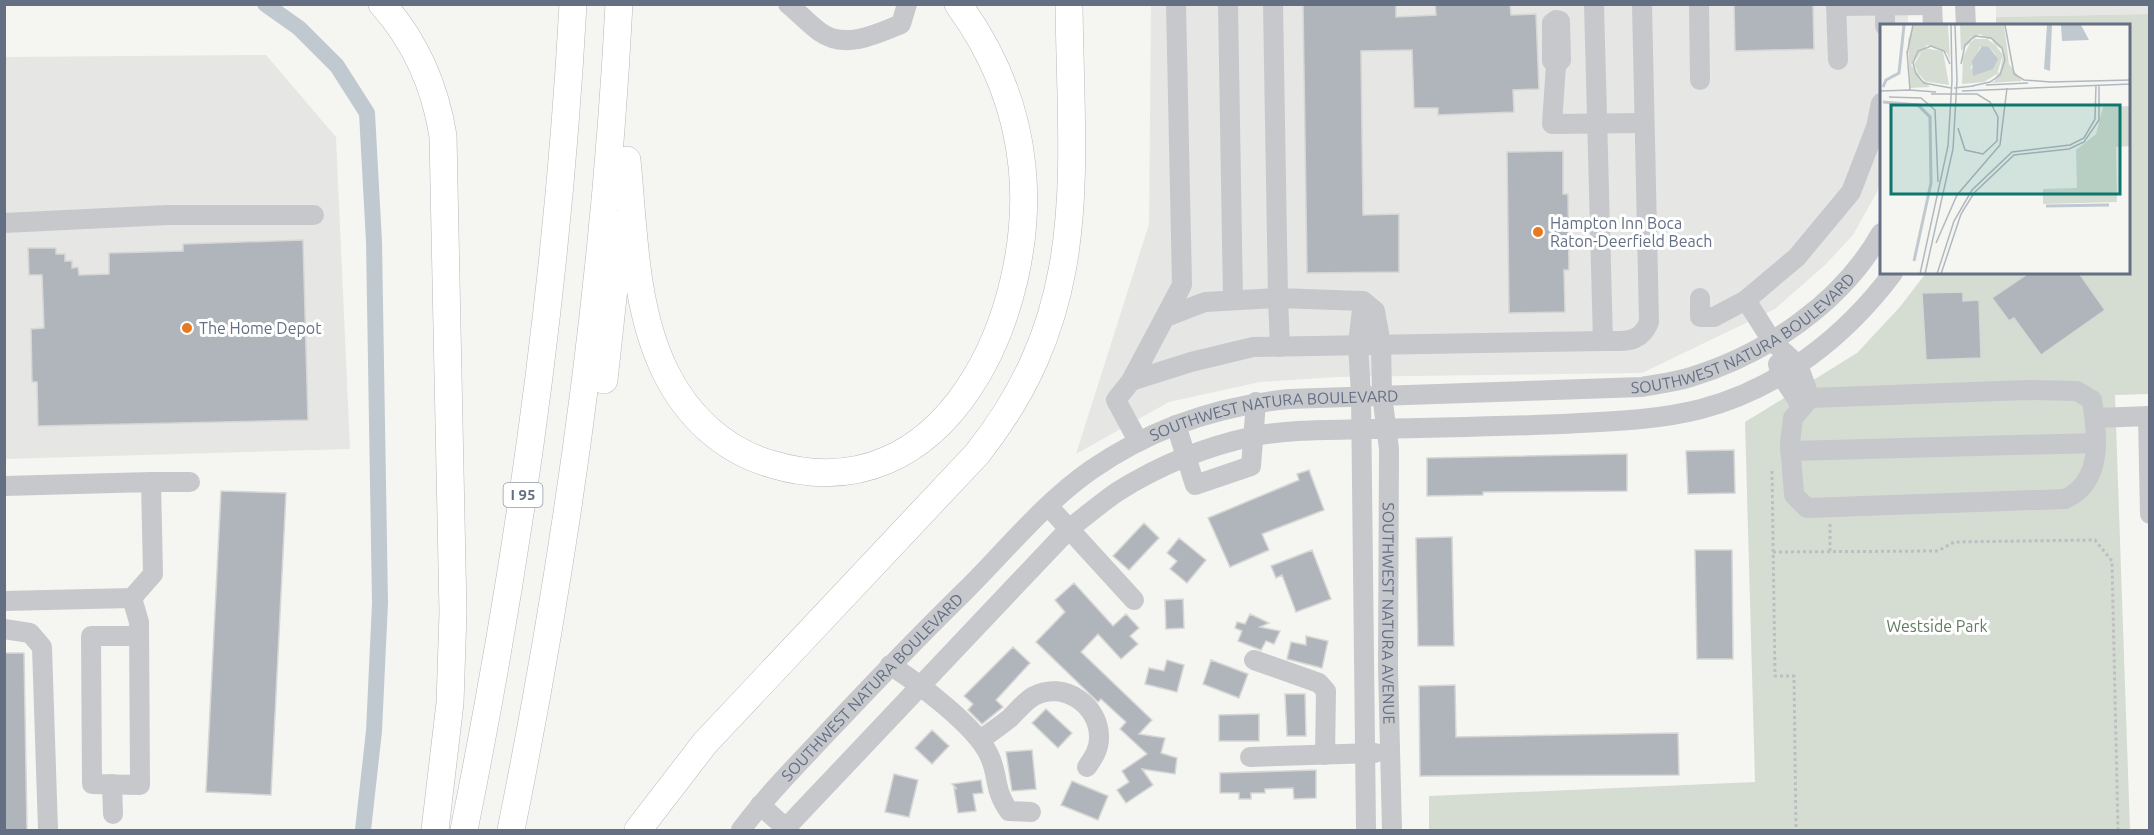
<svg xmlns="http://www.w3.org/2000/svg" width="2154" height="835" font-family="Ubuntu,sans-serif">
<rect width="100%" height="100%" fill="#f5f6f2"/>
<!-- built -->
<path fill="#e6e6e5" d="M1151 5H1908V25L1881 26V181L1878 190 1853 235 1825 265 1775 309 1642 373 1337 377 1260 382 1169 402 1076 454 1149 224Z
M1996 5H2149V14L1996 17Z
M266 55 336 137 350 449 5 459 4 57Z"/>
<!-- green -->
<path fill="#d5ddd3" d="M2149 14V394L2115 395 2130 830H1429V796L1755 782 1745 422 1857 353 1899 308 1926 273H2128V26L1996 25V17Z"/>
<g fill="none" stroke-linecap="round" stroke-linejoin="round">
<!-- canal -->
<path stroke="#c1c9d0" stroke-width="16" d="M265 4 299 28 337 66 367 113 374 242 380 603 374 731 363 830"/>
</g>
<!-- building -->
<path fill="#b0b5bc" stroke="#d6d7d5" stroke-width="1.5" d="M1303 4H1396V17L1436 15 1435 4H1510L1511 15 1536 14 1539 89 1513 90 1514 112 1438 115V108H1414L1412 50 1361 51 1363 215 1399 214V272L1307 273Z
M1734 4H1813L1814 49 1735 51Z
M1563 151V194H1568L1569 270H1564L1565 312 1509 313 1507 152Z
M303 240 308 420 38 426 37 382H32L31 329 44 328 42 275H29L28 248H56V254H65V261H72V268L78 267 79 275 109 274V253L183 251V244Z
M2029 273H2079L2105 310 2041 355 2014 318 2009 321 1992 298Z
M1963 292V301L1979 300 1981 358 1926 360 1922 293Z
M1734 450 1735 493 1688 494 1686 451Z
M1627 454V491L1483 492V495L1427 496V458Z
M1309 470 1324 510 1262 534 1269 550 1230 567 1208 518 1299 480 1297 474Z
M221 491 286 493 271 795 206 792Z
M1144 523 1159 538 1129 570 1113 556Z
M1452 537 1454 646H1418L1416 538Z
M1179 538 1206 560 1187 583 1170 569 1177 561 1167 553Z
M1312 550 1331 599 1296 612 1282 575 1276 578 1271 566Z
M1695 550H1732L1733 659H1697Z
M1074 583 1113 626 1126 614 1139 628 1130 636 1138 644 1121 659 1098 634 1081 652 1152 720 1139 734 1165 738 1161 753 1177 758 1175 774 1142 769 1153 785 1126 803 1117 790 1129 782 1122 771 1147 754 1120 729 1126 722 1101 699 1098 702 1036 642 1065 612 1055 600Z
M1183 599 1184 628 1166 629 1165 600Z
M1250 614 1269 623 1260 627 1280 631 1274 644 1266 641 1261 650 1238 641 1242 631 1235 628 1237 622 1245 624Z
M1306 636 1328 641 1322 668 1287 659 1291 642 1306 645Z
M1013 647 1030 663 996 700 1003 707 982 724 968 710 973 704 964 696Z
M4 653H24L27 831H4Z
M1167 660 1184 665 1177 692 1145 684 1149 668 1164 671Z
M1211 660 1248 674 1239 698 1203 684Z
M1455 685 1456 737 1678 733 1679 775 1420 776 1419 686Z
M1285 694H1305L1306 736H1287Z
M1046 709 1072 733 1058 748 1032 723Z
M1259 714V741H1219V715Z
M932 730 949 746 932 764 915 748Z
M1032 750 1036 789 1012 791 1006 752Z
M1316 770V798L1294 799 1293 788 1265 789V793H1251V799H1239V793H1220V773Z
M894 774 918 780 909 817 885 812Z
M981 780 983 793 973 794 976 811 958 813 954 788 957 789 952 784Z
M1072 781 1108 796 1098 820 1061 805Z"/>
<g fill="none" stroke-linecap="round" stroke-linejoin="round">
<defs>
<path id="highway" d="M382 4C416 42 435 86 443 136L453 613 450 703 435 830
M627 160C634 230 634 307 665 371 687 416 723 450 771 464 948 518 1037 308 1022 166 1016 107 993 52 958 4
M604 380 621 224
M464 830C519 558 558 282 573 4
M511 830C566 558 605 282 619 4
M638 830 705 743 977 454C1092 309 1071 177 1069 4"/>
</defs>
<!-- highway casing -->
<use href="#highway" stroke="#b6b8bc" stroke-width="28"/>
<!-- path -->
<path stroke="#bdbec1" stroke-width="3" stroke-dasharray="3 3" stroke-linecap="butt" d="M1772 471 1775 676H1794L1796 830
M1830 524V552
M1773 552 1938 551 1954 542 2095 540 2112 561 2118 830"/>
<!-- minor -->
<g stroke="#c6c8cc" stroke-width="20">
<path d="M788 4C799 13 809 24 820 32 845 50 877 34 901 24L907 4"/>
<path d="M1228 4 1233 300"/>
<path id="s1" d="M1273 4 1278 298 1363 301 1375 311 1381 344 1382 395 1389 449 1388 667 1392 830"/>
<path d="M1594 4 1603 341C1624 341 1640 344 1649 322L1642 4"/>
<path d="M1699 4 1700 80"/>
<path d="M1836 4 1838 60"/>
<path d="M1885 4V26"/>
<path d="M1932 4 1933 26"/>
<path d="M1965 4 1966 26"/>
<path d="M1836 6 1932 5"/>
<path d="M1556 65 1561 60 1560 21 1556 20 1552 23V61L1556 65 1552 124 1644 123"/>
<path d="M4 223 168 215H314"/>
<path d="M1700 298V317H1714L1746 300 1772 341 1798 365 1810 398"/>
<path d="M1746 300 1797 257 1851 192 1876 127 1881 103"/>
<path d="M1363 301 1358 344 1361 396 1366 830"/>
<path d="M1166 317 1205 302 1278 298 1280 347"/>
<path d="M1778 364 1781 375 1802 407"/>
<path d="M1131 381 1191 362 1253 347 1603 341"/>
<path d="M2027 390 2077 391 2092 400C2097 436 2104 481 2065 499L1807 508 1794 495 1790 443 1793 418 1810 398Z"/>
<path d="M2148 416 2150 514"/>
<path d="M2095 418 2150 416"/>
<path d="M1176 425 1195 485 1251 466 1256 402"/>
<path d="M1138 441 1116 400 1131 381 1182 285 1176 4"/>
<path d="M1790 451 2096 443"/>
<path d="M151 482H190"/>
<path d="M4 486 151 482 153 574 132 598 4 601"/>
<path d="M1049 507 1134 600"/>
<path d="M132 598 139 622 140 785 92 784 91 636H139"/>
<path d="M4 629 30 633 42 647 48 830"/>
<path d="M1254 660 1319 683 1326 691 1325 755"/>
<path d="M890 665C918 683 976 726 989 755 999 775 993 789 1009 811L1031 812"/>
<path d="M980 740C990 733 1000 726 1010 718 1017 711 1025 701 1034 696 1064 680 1100 706 1099 738 1099 750 1093 758 1087 767"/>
<path d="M1250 757 1375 753"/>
<path d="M112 784 113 814"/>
<path d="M760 805 788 830"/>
<path id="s2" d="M741 830C766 796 796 766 825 735 871 686 918 637 967 589 1006 550 1045 502 1091 470 1150 429 1218 406 1289 399L1642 387C1658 384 1675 382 1691 377 1766 354 1842 303 1881 233"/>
<path d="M784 830 1070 528C1086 516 1101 503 1117 492 1158 466 1207 446 1255 436 1293 429 1333 430 1372 429 1441 427 1511 427 1580 423 1621 421 1662 419 1701 409 1780 388 1845 337 1893 273"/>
</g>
<!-- highway -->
<use href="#highway" stroke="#fff" stroke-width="27"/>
</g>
<!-- markers -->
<g fill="#e77920" stroke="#fff" stroke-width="2">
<circle cx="1538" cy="232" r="6"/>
<circle cx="187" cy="328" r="6"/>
</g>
<g text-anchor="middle" stroke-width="6" stroke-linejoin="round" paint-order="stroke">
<!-- shield labels -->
<rect fill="#fff" stroke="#929aa9" stroke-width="1.5" x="503.5" y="483" width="39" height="24" rx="4.5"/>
<g font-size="15" font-weight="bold" fill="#646f84">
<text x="523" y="500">I 95</text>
</g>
<!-- poi labels -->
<g font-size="16" fill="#646f84" stroke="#fff" text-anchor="start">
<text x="1550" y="229">Hampton Inn Boca<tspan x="1550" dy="18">Raton-Deerfield Beach</tspan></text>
<text x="199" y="334">The Home Depot</text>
</g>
<!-- street labels -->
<g font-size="16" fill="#646f84" stroke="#fff">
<text dy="6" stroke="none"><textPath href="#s2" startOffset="1184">SOUTHWEST NATURA BOULEVARD</textPath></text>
<text dy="6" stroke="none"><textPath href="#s2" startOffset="698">SOUTHWEST NATURA BOULEVARD</textPath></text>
<text dy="6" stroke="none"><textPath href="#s1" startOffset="698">SOUTHWEST NATURA AVENUE</textPath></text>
<text dy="6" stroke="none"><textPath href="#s2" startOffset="194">SOUTHWEST NATURA BOULEVARD</textPath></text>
</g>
<!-- park labels -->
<g font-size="16" fill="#637b63" stroke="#fff">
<text x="1937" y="632">Westside Park</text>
</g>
</g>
<!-- overview -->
<g transform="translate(1880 24)">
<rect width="250" height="250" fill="#f5f6f2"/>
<path d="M34 1H68L70 36 67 29 47 21 31 41 50 63 30 64 28 16ZM80 1H124L129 40 142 57 110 59 115 57 124 27 100 10 81 27ZM92 15H111L123 31 120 48 104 58 82 60 83 33ZM100 23H109L116 31 90 45ZM44 24 63 27 69 61 42 57 34 40ZM250 82V122L236 123 237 178 163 180V165L197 164 196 126 216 110 223 83Z" fill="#d5ddd3" fill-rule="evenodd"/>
<path d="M167 1H172L170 47 164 45ZM181 1H201L209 16 182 17ZM102 22 109 23 118 35 113 45 93 52 92 37Z" fill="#c1c9d0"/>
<path fill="none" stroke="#c1c9d0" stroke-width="3" d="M3 63 6 56 19 49 24 1M3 78 38 81 50 93 51 159 34 237M166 182 229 181"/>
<path fill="none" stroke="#b2b8bf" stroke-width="1.5" d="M125 1 134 50 144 56 171 58M27 27 30 66 56 68M27 30 33 1M70 40 64 27 51 22 38 27 33 39 36 50 44 59 71 64M81 40 85 21 95 12 111 14 122 24 125 36 120 51 110 58 92 62M169 58 251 56M106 61 148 59M74 64 94 62M0 67 31 66M82 67 251 60M51 70H97L110 78 118 93 117 117 103 130 85 126 78 104M9 73 41 74 55 86 58 158M56 219 77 171 120 121 127 64M40 250 68 122 72 57 71 1M45 250 73 125 77 56 75 1M57 250 74 197 92 166 132 128 190 121 204 114 215 95 216 61M61 250 81 190 94 169 134 131 189 125 204 118 219 96V61"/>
<path fill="#0f766e" fill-opacity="0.15" stroke="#0f766e" stroke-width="3" d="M11 81H240V170H11Z"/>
<rect width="250" height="250" fill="none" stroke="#646f84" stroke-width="3"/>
</g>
<!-- border -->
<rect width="2154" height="835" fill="none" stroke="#646f84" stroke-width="12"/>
</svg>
